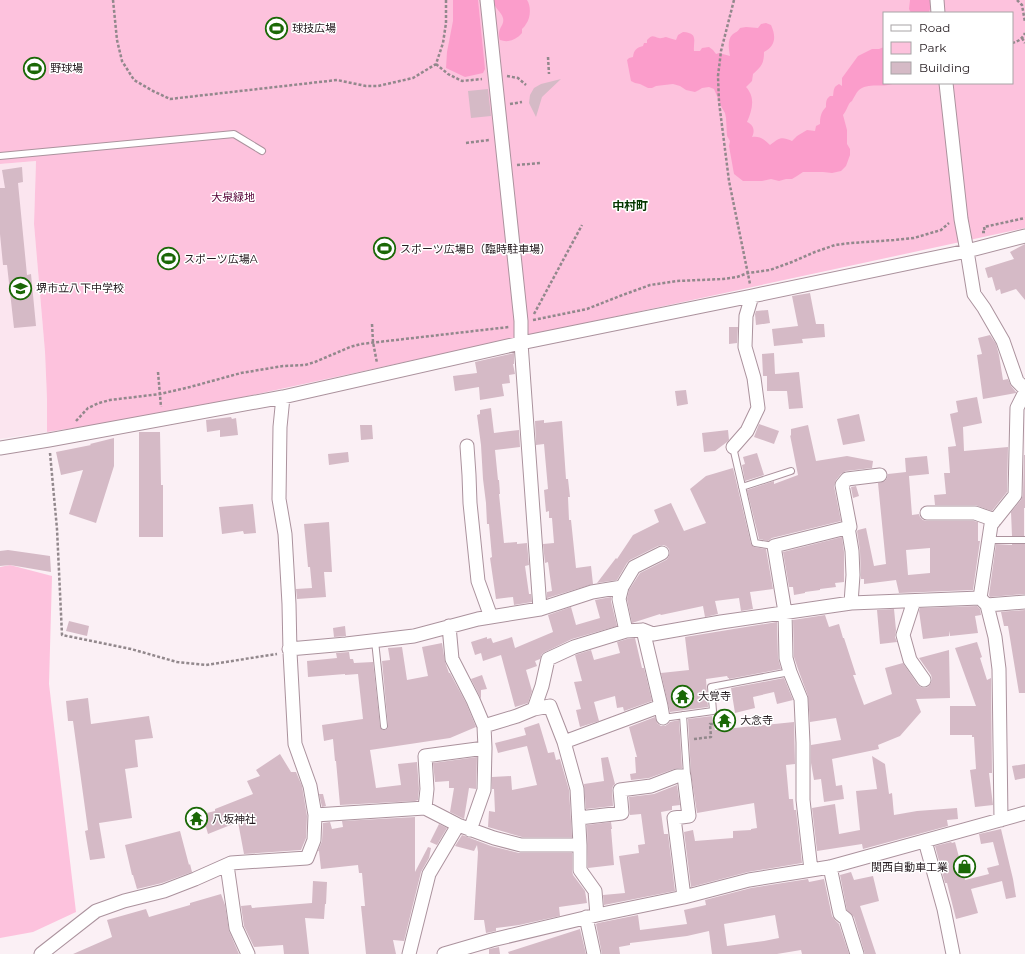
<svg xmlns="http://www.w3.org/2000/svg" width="1025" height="954" font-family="Montserrat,'Noto Sans JP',sans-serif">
<rect width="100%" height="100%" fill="#fbf0f5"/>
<!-- built -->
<path fill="#fbe5ef" d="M36 161 34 224 45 352 47 399V432L0 439V164Z"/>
<!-- green -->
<path fill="#fdc2dd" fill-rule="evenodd" d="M0 0H1025V228L160 415 47 432V399L45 352 34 224 36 161 0 164ZM884 13H1012V83H884Z
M10 565 52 576 49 684 76 912 33 932 0 938V567Z"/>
<!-- forest -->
<path fill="#fb9dcb" d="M453 0H478L485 69 483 73 465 77 446 68 447 52 453 21Z
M494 0H527C531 6 531 17 526 24 525 26 523 28 522 29V33C516 40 508 43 500 40 496 28 505 26 503 18 501 11 493 8 494 0Z
M910 0H931V6L929 12 930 13H911L909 9Z
M766 23 771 25C776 36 776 46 764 52 764 63 762 66 753 74L752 81 746 87C756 98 752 110 747 122 754 125 755 131 752 137 760 136 764 139 770 145 779 138 781 136 792 141L797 136 807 130 815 131 816 126 820 124C820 117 821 112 826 107 826 102 826 99 830 96H833C834 90 833 87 839 84L842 86V78L858 56 872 49H879L884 47V83H895C883 89 868 81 858 91 856 93 855 96 853 99 851 103 852 100 849 104 847 108 846 111 843 115L847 130V144L850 149V155L846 166 841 171 832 173 823 172H803L797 176 792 179H786L779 181 771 179 762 181H743L734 174 729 146 730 141 727 136 726 118 725 113 722 108 714 89 709 87 702 88 699 90 695 92 686 90 680 86 673 84 656 86 652 88H648L640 84 635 83 631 81 627 60 629 58 633 57C634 50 636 48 643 46L644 43H647V40C653 34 653 37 659 38 661 39 664 37 666 37 669 38 672 39 676 40L678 35 683 32C699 33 693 41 694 51H700L702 48 709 47 713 50 716 54 719 53 730 56C729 50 727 40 732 35 735 32 738 32 740 28L746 27 758 28 761 24Z"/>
<!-- building -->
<path fill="#d5bac6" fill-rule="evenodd" d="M561 79 542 97 536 117 529 103 530 95 534 88 541 84Z
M488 89 491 116 471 118 468 91Z
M22 167 23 182 18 183 27 275 31 274 36 326 14 328 7 265H3L0 234V188H5L2 170Z
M1025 244V300L1016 289 1001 294 1000 289 996 291 992 277 988 278 985 268 1014 259 1010 252Z
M810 293 816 324H824L825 337 802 339 803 343 774 346 772 329 798 326 792 296Z
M768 310 770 323 756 325 755 314 756 311Z
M729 327H738L737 343 729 344Z
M990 335 996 344 999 355 1003 380 1008 379 1011 386 1016 392V393L983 399 977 355 982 354 978 338Z
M514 353V364H513L515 374 509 375 510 383 502 384 504 396 480 400 479 387 455 391 453 376 477 373 475 362Z
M774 353 775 374 799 372 803 408 789 409 787 391H767V376H763L762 354Z
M686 390 688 404 677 406 675 391Z
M977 397 982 423 963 427 964 451 1008 447 1007 492 992 511 975 505H935L934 495 946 494 944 473H950L948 447 956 446 950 414 958 412 956 401Z
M491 408 494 433 519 430 520 447 495 450 498 480H499L500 494H499L504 543 517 542V544L527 543 529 565 525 566 529 594H531L532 602 514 605 513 597 496 599 490 558 492 557 489 524H487L486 503 483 479 481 445 477 415 480 414V410Z
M859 414 865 441 843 445 837 419Z
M231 417 232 419 236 418 238 435 220 437V430L207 432 206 420Z
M544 420V423L562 421 566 479H568L570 497H568L569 520H571L576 568 591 566 593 584 547 598V592L552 591 548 562 545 563 543 544 554 543 552 518H549V511L546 512 544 490 548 489 544 444 536 445 535 421Z
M759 424 779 431 774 444 754 437Z
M360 425H372L373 439 361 440Z
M808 425 816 461 847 456 873 461 872 468 846 471 841 474 836 480 834 486 841 521 772 538 768 541 759 539 747 490 774 481V484L798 475 790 435 791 436V429Z
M728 430 729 440 727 442 715 451 704 452 702 433Z
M139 432H160L161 485H163V537H139Z
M114 438V466L96 523 69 514 83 470 61 475 56 452 91 445 90 444Z
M348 452 349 462 329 465 328 454Z
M757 453 764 475 745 481 742 465 745 464 743 457Z
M1024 455H1025V508H1024V536H1012L1011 512 1021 500 1023 495Z
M927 456 929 474 909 476 912 515 919 514 920 517 923 520 927 521H974L978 522V541H980L973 590 899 593 896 580 864 584V579H861L860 551 857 531 858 530 866 528 874 566 886 564 878 483 885 481 887 478 888 474 906 472 905 458ZM930 548V573L908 575 906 550Z
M733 468 751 544 754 547 766 549 773 589 750 592 753 609 741 611 739 598 715 601 718 614 705 617 703 606 661 615 660 614 632 623 627 599 629 590 640 573 666 560 668 558 670 553 669 549 666 546 663 545 658 546 630 560 627 563 617 580 597 583 616 558 617 559 633 535 659 522 654 510 671 503 684 531 706 523 690 489 706 476Z
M856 486 859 496 853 498 851 487Z
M253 504 256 533 244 534 243 531 222 534 219 507Z
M329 522 332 572H324L326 597 297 599 296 589 312 588 310 567H308L304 524Z
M842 537 844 552V582L835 583 836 587 820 589V590L805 592V593L794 595 793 587H789L783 552Z
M996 544 1012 545V544H1025V594L990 597 989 595Z
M8 550 50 556 51 572 10 565 0 566V551Z
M611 597V601L617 626 572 639 545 652 542 654 540 659 535 661 537 666 526 670 532 691 528 703 515 707 501 655 483 661 481 653 475 655 471 642 487 637V639L491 638 493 643 512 637 515 648 553 632 548 615 571 607 576 625 600 618 595 600Z
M977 606 980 609 981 615 975 616 978 633 950 636 949 631V636L923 639 919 611 920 608Z
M894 609 896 630 895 637 897 642 880 644 877 610Z
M1025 610V693H1019L1008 626H1004L1001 612H997Z
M825 615 829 627 839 624 843 638H844L856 675H853L864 705 892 694 885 668 903 663 918 685 921 687 924 688 928 687 931 683 932 679 931 675 919 658 949 650 950 698 916 699 921 712 900 736 878 745 879 749 832 759 836 786 842 785 844 799 824 802 821 779 814 780 811 763V745L841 740 836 718 810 722 808 696 798 669 794 657 793 620Z
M69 621 89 626 87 636 66 631Z
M777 622 778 658 781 669 729 679V678H728L727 676 706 679 708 707 670 712 661 673 689 670 685 637Z
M345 626 346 636 334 637 333 628Z
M635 638 642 668H644L652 701 624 711 623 707 617 708 615 696 594 702 599 721 580 727 576 710 581 709 574 682 582 681 575 655 591 650 594 660 620 653 617 642 627 639Z
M977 642 982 657 980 658 987 680 991 678 992 773H989L993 805 975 807 970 770 976 769 974 737H972V735H950V706H976L955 648Z
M442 643 445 662 449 673H450L466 703 476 727 450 738 370 750 376 788 401 785 398 764 417 762 419 789 418 800 415 801 340 805 336 761H335L333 739 324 741 322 725 363 719 358 674 345 675V674L308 677 307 661 337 658 336 653 349 652 350 659H353L354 663 373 662 380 726 382 730H385L388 728V726L382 661 390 660 388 648 402 647 407 680 428 676 422 647Z
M482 675 487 689 481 690V699L471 679Z
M784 678 793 700 777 704 774 692 753 697 755 708 735 713 731 688Z
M88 698 91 724 149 716 153 738 135 740 138 767 125 769 132 818 99 823 105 858 90 860 85 831 88 830 73 721H68L66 701Z
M712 716 715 730 794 722 795 764 786 765 789 799H793L794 810H796L802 863 748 872 691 887 684 832 693 830 695 841 733 838V831L751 830V829L757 828 754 803 697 813 691 774 688 719Z
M655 717 657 723 661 726H665L668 724 670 722 679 720 682 768 674 769 649 778 631 780 630 774 636 773 635 757H637L629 727Z
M539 723 548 753 554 752 556 760 560 759 569 790 572 837H522L488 827 489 811 495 812 494 789H492V777L511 776 512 790 537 785 527 746 498 753 495 743 526 735 524 728Z
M280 754 291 772H296L302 786 307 816 306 838 301 850 244 854 238 822 208 834 206 827 194 830 190 817 215 811V809L253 794 247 781 260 776 256 770Z
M872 756 885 764 889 794 892 793 894 815 917 811 957 808 958 819 947 820 948 826 863 849 862 844 817 851 812 808 835 804 839 834 860 830 856 791 877 789Z
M477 757 476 789 469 788 464 819 450 812 454 788H449V781L435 782 433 763Z
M608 757 615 784 613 786 612 790 613 806 586 809 584 784 604 781 601 758Z
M1025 764V778L1015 780 1012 766Z
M677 785 680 805 672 806V810L661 812 664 834H668L675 891 604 905 603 895 625 893 619 856 639 853 638 845 645 844 641 814 630 815 629 797 654 794Z
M319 794H323L326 806 322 807Z
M415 817V872L428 847 431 848 429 858 421 872 404 941 393 940 396 954H366L361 906H365L362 873H359L358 865 321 869 319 851H318L322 841 323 823 330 822 332 829 343 827 342 821Z
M611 822 612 829H611L614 865 588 868 587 825Z
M439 824 447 828 437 845 430 842Z
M1001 829 1013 879 1016 897 1006 899 1002 881 971 889 978 913 956 919 947 883H945L935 846 951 842 952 843 955 842 965 880 989 874 987 868 999 865 993 842 981 844 979 834Z
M180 831 189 865 190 864 192 872 162 883 137 889 133 875H132L125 845Z
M462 835 491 846 519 853H572V870L573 875 585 891 587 903 559 907 560 916 519 925 496 928V931L486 933 484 920H474L478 852 477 845 474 851 455 846Z
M851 872 854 880 873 876 879 901 860 906 876 954H865L854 917 847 910 840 875Z
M808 879 809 882 824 879 832 916 835 920 839 924 849 954H802L801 950 777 954H712L709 931 687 936 630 943V945L619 947 620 954H602L596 924 598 923 638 915 640 930 687 924 684 910 706 905 705 900 751 888ZM775 915 779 938 764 941 727 946 724 924Z
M313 881 327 882 326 904H325L324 919 305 918 309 954H284L283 945 254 947 244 926 241 906 251 905 252 908 312 903Z
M221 894 225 905 229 931 239 954H73L112 937 107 920 146 909 149 917 190 905V903Z
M580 929 586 954H509L508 952Z
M499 947 500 954H489V949Z"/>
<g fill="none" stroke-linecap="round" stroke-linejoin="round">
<defs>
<path id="lane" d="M0 156 234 134 262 151
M733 447 755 543 774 546
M742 487 791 471
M989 540H1025
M375 641 384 726
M683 715 687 775 685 776
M663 718 713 711 711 687 790 672"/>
<path id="street" d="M487 0 521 321V343L540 609
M937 0 938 13
M946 83 961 219 967 251 974 294 984 308 1003 341 1017 381 1025 389
M467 446 469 475 470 503 478 581 491 617
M733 447 747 431 758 408 754 378 745 347 746 316 752 296
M0 448 49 440 283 397 521 343 752 296 967 251 1025 236
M927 513H975L995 520
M848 527 852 551 853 575 851 603
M622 587 619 599 626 631
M980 598 991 525 1015 495 1017 408 1025 392
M914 601 903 635 910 660 924 680
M987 605 995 637 999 669 1001 820
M449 626 452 659 473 700 484 726 485 748 484 790 470 830
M643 630 661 706
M289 649 346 644 414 636 478 619 540 609 592 592 622 587 634 567 662 553
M534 709 550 706 564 742 577 789 580 845V870L595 891 597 915
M484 726 517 716 534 709 542 686 548 659 574 647 626 631 643 630 653 634 721 622 851 603 980 598 987 605 1025 602
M564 742 661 706 663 718
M425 808 427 789 425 756 485 748
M315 815 425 808 458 825 494 838 521 845H580
M579 818 622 813 620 790 651 786 677 776H684L689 816 674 818 684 897
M925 841 944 909 953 954
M227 865 236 928 248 954
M830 867 840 914 846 919 857 954
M811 870 803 800V743L801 699 790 672 786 658 785 612 774 546 850 527 842 485 847 479 880 475
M586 917 594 954
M41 954 96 911 124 901 164 891 195 879 231 863 307 858 314 840 315 815 310 786 295 744 290 652 289 604 285 534 279 499 280 427 283 397
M409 954 429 874 458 825
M444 954 492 940 597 915 684 897 749 880 830 867 1025 813"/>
</defs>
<!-- lane casing -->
<use href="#lane" stroke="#ab929d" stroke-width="8"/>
<!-- street casing -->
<use href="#street" stroke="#ab929d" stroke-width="15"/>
<!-- path -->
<path stroke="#92888c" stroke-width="2.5" stroke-dasharray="3 2" stroke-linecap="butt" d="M113 0 117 40 122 61 134 80 153 91 170 99 337 80 366 86H378L413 78 436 64 443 43 446 23V0
M734 0 721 51 718 76 719 102 729 181 750 284
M1017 0 1022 5 1025 22
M1022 38 1025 43
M1012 43C1019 41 1022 39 1025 33
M548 57 549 74
M436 64 448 74 462 81 482 79
M507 76 518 78 526 85
M510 104 522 102
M466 143 489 140
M517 165 540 163
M982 232H985L984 227 1025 218
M534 314 582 225
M533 320 587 309 620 296 650 285 677 281 723 279 737 277 748 273 770 270 792 262 815 252 835 245 851 243 894 240 914 238 941 230 949 223
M372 324 373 342 377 363
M158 372 161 407
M76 421 88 408 99 403 110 400 160 394 190 387 241 373 283 366 305 365 315 362 350 347 361 344 509 327
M50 453 57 529 62 635 131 649 177 662 206 665 277 654
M694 739 711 737 710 724H714"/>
<!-- lane -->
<use href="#lane" stroke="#fff" stroke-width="6"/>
<!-- street -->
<use href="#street" stroke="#fff" stroke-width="13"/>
</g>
<!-- icons -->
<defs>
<symbol id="stadium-ring" viewBox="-11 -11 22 22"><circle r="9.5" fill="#fff" stroke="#1a6806" stroke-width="1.5"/><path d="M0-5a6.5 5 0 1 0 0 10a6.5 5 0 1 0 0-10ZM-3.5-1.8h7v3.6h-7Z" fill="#1a6806"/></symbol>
<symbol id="school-ring" viewBox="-11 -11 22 22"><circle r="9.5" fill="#fff" stroke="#1a6806" stroke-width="1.5"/><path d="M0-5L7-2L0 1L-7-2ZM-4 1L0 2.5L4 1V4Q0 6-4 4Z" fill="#1a6806"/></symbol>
<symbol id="temple-ring" viewBox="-11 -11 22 22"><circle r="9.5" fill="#fff" stroke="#1a6806" stroke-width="1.5"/><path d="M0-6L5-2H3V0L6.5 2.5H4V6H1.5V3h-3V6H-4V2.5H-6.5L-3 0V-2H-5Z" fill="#1a6806"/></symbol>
<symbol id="shop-ring" viewBox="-11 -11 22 22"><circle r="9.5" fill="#fff" stroke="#1a6806" stroke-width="1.5"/><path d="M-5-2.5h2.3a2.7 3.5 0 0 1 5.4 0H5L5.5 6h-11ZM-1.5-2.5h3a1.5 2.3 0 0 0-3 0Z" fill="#1a6806"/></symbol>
</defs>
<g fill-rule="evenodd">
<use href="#stadium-ring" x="264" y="16" width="25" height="25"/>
<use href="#stadium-ring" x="22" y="56" width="25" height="25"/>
<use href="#stadium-ring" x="372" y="236" width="25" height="25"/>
<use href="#stadium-ring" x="156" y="246" width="25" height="25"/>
<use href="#school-ring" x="8" y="276" width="25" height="25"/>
<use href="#temple-ring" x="670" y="684" width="25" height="25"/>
<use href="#temple-ring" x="712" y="708" width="25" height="25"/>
<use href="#temple-ring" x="184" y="806" width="25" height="25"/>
<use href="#shop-ring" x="952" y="854" width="25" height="25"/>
</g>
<g text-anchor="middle" stroke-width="3" stroke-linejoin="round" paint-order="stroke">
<!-- poi labels -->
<g font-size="11" fill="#251c20" stroke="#fff" text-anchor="start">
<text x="292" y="32">球技広場</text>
<text x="50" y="72">野球場</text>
<text x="400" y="253">スポーツ広場B（臨時駐車場）</text>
<text x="184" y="263">スポーツ広場A</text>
<text x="36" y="292">堺市立八下中学校</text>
<text x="698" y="700">大覚寺</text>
<text x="740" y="724">大念寺</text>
<text x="212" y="823">八坂神社</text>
<text x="948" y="871" text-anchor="end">関西自動車工業</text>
</g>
<!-- park labels -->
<g font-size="11" fill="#550136" stroke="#fff">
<text x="233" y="201">大泉緑地</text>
</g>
<!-- neighbourhood labels -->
<g font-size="12" font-weight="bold" fill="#043700" stroke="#fff">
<text x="630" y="210">中村町</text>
</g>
</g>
<!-- legend -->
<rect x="883" y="12" width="130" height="72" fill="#ffffff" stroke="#a8a4a6"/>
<rect x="891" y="25" width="20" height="6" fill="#ffffff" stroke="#a8a4a6"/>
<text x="919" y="32" font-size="12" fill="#251c20">Road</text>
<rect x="891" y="42" width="20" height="12" fill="#fdc2dd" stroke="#a8a4a6"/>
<text x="919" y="52" font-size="12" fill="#251c20">Park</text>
<rect x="891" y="62" width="20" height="12" fill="#d5bac6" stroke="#a8a4a6"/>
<text x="919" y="72" font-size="12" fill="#251c20">Building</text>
</svg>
